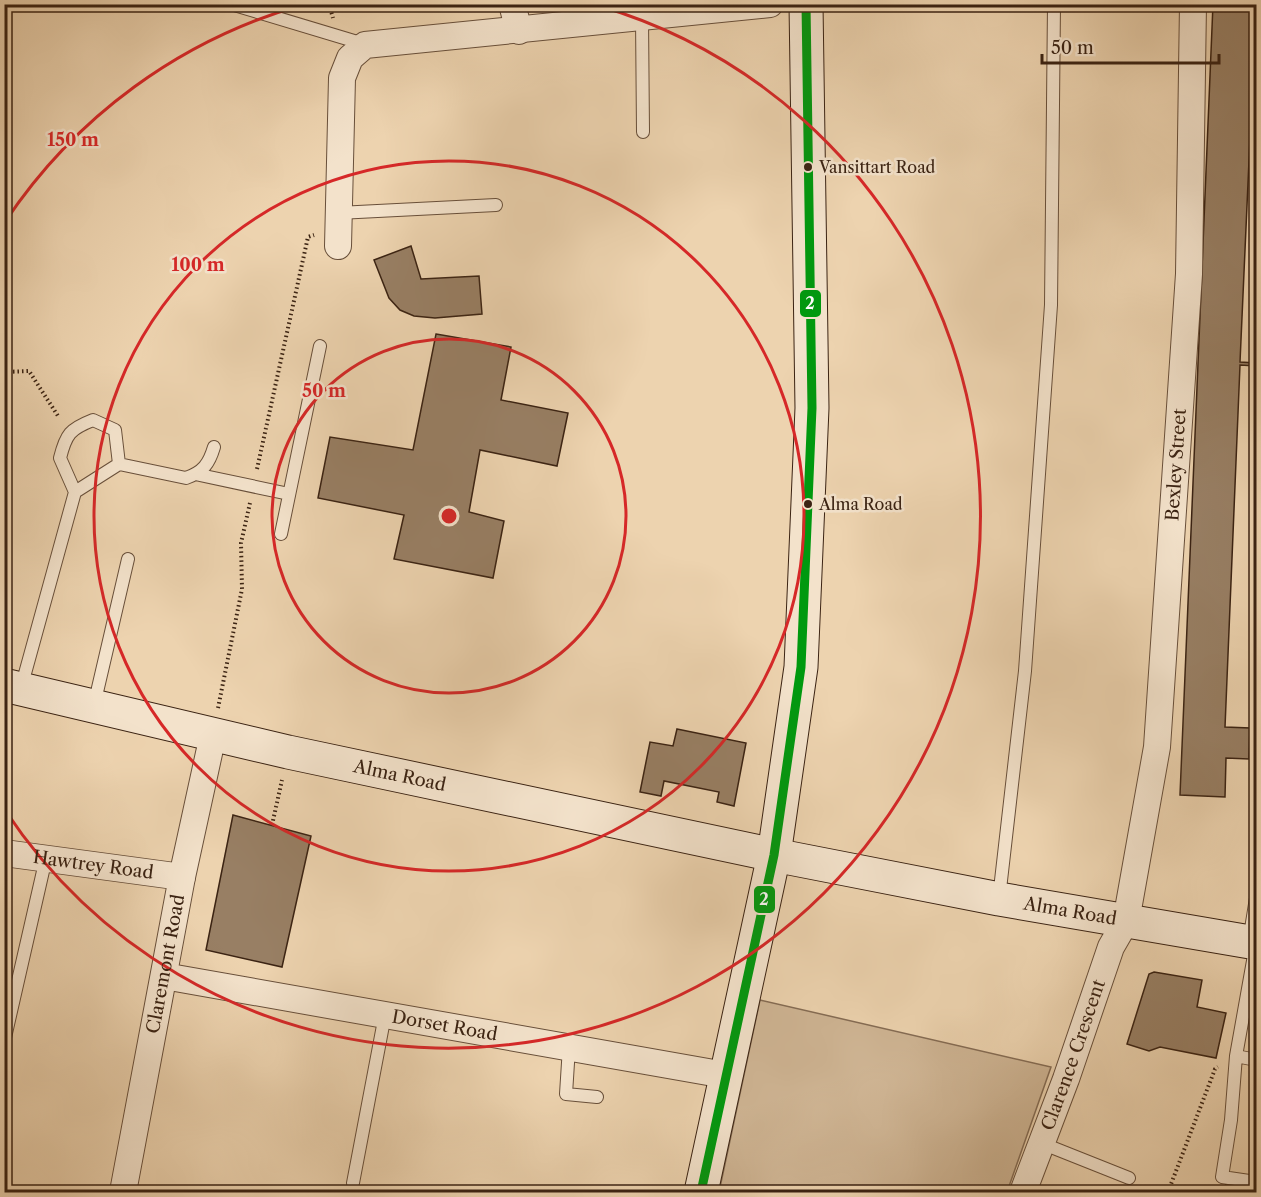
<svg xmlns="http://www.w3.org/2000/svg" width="1261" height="1197" font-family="'Libre Caslon Text',serif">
<rect width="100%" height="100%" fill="#edd3af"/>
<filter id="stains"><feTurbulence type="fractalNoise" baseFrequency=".00333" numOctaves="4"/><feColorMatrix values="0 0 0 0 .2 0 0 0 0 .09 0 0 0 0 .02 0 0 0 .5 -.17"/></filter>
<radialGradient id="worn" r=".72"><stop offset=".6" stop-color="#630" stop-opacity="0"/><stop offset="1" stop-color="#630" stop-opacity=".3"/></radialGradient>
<!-- green -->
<path fill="#cfb594" stroke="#856c54" stroke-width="1.5" d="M760 1000 1051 1067 1007 1192H719Z"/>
<!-- building -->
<path fill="#987f64" stroke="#3b2313" stroke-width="1.5" d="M1213 4H1256L1240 362 1256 363V366L1240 365 1225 727 1250 728 1249 759 1226 758 1225 797 1180 795Z
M411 246 421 279 479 276 482 314 435 318 414 316 400 310 389 298 374 260Z
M436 334 511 347 501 400 568 413 557 466 480 450 469 512 504 521 493 578 394 559 404 515 318 498 330 437 413 450Z
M677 729 746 743 734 806 717 802 719 792 664 781 661 796 640 792 650 742 673 746Z
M233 815 311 836 282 967 206 950Z
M1154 972 1202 980 1197 1007 1226 1013 1216 1058 1160 1047 1149 1051 1127 1044 1149 974Z
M1226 1183 1246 1187 1245 1192H1224Z"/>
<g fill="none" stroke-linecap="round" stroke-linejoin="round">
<defs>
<path id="lane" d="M231 4 364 44
M642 18 643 132
M338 213 496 205
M195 474 289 494
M75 492 60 458C66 434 70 429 93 420L115 430 119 464
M281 534 320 346
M21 688 75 492 119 464 186 478C203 472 209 464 214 447
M94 705 128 559
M999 898 1025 671 1051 305 1054 4
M1249 941 1256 898
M1256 944 1236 1056 1231 1120 1222 1177 1256 1182
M4 1042 46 858
M569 1047 566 1094 597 1097
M1236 1056 1256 1060
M1041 1143 1129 1178
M353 1183 385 1015"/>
<g id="street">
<path d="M512 4 519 31"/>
<path d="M338 246 342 78 350 58 365 45 770 4"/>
<path id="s1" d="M4 853 182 877"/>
<path id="s2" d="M164 976 725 1075"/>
<path id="s3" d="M123 1192 182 877 213 735"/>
<path id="s4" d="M1023 1192 1066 1079 1111 947 1126 921 1157 747 1189 274 1193 4"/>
</g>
<g id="secondary">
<path id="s5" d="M4 685 288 752 774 855 999 899 1256 943"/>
<path d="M701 1192 774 855 801 667 812 408 806 4"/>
</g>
</defs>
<!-- lane casing -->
<use href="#lane" stroke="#684f3a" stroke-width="14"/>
<!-- street casing -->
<use href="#street" stroke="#684f3a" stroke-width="28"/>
<!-- secondary casing -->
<use href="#secondary" stroke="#3b2313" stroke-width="35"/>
<!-- path -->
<path stroke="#3b2313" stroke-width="4" stroke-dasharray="1.5 3" stroke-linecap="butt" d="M329 4 333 18
M4 372 29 371 58 416
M257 469 308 237 314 235
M218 708 242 589 241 543 250 503
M272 825 282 780
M1168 1192 1215 1069 1218 1067"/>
<!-- lane -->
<use href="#lane" stroke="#f3e2cb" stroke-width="12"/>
<!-- street -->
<use href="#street" stroke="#f3e2cb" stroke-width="26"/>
<!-- secondary -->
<use href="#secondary" stroke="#f3e2cb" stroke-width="33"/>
<defs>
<path id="bus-1" d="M701 1192 774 855 801 667 812 408 806 4"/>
</defs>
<!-- bus-1 casing -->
<use href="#bus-1" stroke="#f3e2cb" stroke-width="14"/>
<!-- bus-1 -->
<use href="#bus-1" stroke="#00990f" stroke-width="9"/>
</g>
<!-- distance rings -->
<g fill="none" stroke="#d62828" stroke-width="3">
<circle cx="449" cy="516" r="177"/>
<circle cx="449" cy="516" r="355"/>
<path d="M5 222A532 532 0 0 1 302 5M596 5A532 532 0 1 1 5 810"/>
</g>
<!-- markers -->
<g fill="#3b2313" stroke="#f3e2cb" stroke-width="2">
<circle cx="808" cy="167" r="5"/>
<circle cx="808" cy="504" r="5"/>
</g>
<g text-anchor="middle" stroke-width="5" stroke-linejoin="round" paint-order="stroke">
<!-- bus labels -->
<g font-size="16" fill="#3b2313" stroke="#f3e2cb" text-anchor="start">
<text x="819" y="173">Vansittart Road</text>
<text x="819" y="510">Alma Road</text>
</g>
<!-- street labels -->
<g font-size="18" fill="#3b2313" stroke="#f3e2cb">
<text dy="6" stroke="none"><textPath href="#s4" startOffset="750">Bexley Street</textPath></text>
<text dy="6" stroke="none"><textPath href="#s5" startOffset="406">Alma Road</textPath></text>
<text dy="6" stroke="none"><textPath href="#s1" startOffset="90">Hawtrey Road</textPath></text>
<text dy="6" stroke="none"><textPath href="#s5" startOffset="1090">Alma Road</textPath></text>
<text dy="6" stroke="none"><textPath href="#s3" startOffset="232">Claremont Road</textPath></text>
<text dy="6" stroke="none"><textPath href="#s2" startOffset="285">Dorset Road</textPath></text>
<text dy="6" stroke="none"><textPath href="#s4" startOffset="146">Clarence Crescent</textPath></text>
</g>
</g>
<circle cx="449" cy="516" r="9" fill="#d62828" stroke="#f3e2cb" stroke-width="3"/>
<g font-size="18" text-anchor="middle" font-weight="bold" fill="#d62828" stroke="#f3e2cb" stroke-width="5" stroke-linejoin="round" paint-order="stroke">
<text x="73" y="146">150 m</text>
<text x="198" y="271">100 m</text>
<text x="324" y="397">50 m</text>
</g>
<g stroke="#f3e2cb" stroke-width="2">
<rect x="799" y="289" width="23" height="29" rx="6" fill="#00990f"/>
<rect x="753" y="885" width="23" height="29" rx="6" fill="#00990f"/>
</g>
<g font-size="16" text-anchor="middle" font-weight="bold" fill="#fff">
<text x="810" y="309">2</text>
<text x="764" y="905">2</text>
</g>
<!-- margin -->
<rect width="1261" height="1197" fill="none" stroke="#edd3af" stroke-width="24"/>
<rect x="6" y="6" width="1249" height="1185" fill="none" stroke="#3b2313" stroke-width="3"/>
<rect x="12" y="12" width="1237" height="1173" fill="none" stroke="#3b2313" stroke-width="1.5"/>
<!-- scale -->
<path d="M1042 54v9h177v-9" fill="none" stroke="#3b2313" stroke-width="3"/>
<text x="1051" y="54" font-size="18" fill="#3b2313" stroke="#f3e2cb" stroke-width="4.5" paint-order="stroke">50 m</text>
<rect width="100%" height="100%" filter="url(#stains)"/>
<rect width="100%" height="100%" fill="url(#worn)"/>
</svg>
